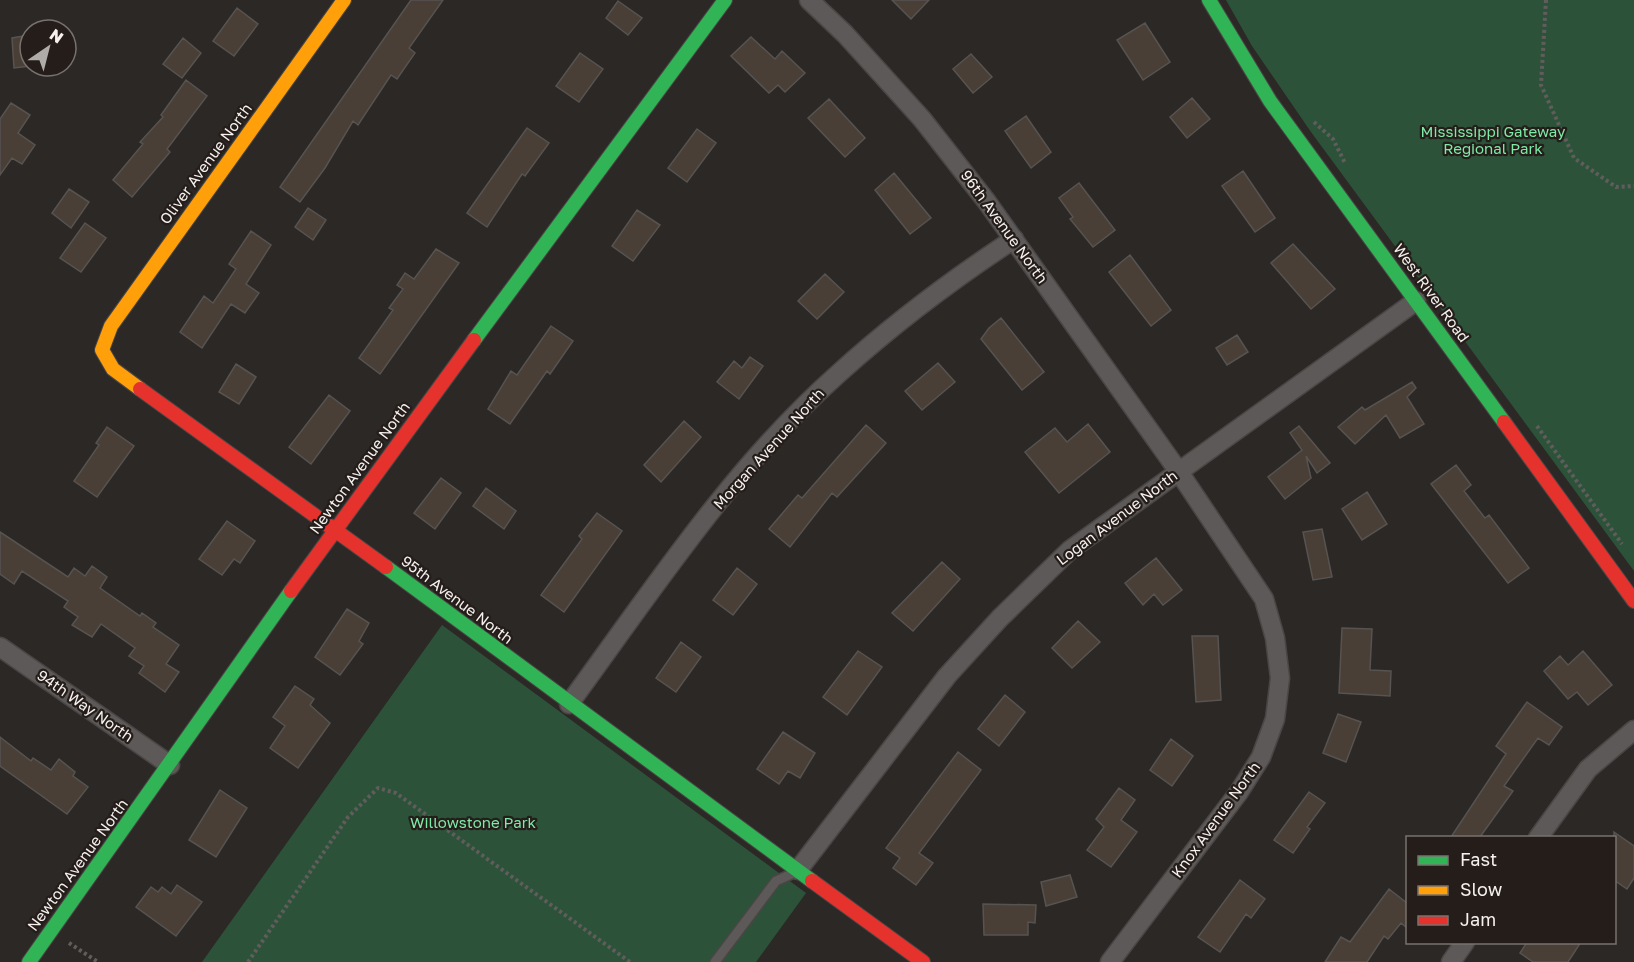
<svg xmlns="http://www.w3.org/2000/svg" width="1634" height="962" font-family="'Golos Text',sans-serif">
<rect width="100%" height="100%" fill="#2c2826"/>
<!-- green -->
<path fill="#2c533a" d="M1226 0H1634V571L1311 132 1252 46Z
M442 625 806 893 756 962H202Z"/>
<!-- building -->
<path fill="#493f36" stroke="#565351" stroke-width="1.5" d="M411 0H443L409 48 415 53 397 79 391 75 358 125 353 121 325 168 300 202 280 187Z
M892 0H929L911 19Z
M618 1 642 18 628 35 606 18Z
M237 8 258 24 234 56 213 41Z
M1145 23 1170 62 1143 80 1117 40Z
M30 35V66L14 68 12 38Z
M751 37 775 59 782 51 805 73 785 92 778 85 769 93 731 56Z
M183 38 201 53 182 78 163 64Z
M580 53 603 69 579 102 556 86Z
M971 54 992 77 973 93 953 69Z
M186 80 207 96 167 149 170 152 132 197 113 180 143 144 140 142 163 117 161 115Z
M1192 98 1210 119 1187 138 1170 117Z
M829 99 865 138 845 157 808 118Z
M11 103 30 115 18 133 35 145 22 164 12 158 0 175V119Z
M1026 116 1051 152 1031 168 1005 131Z
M527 128 549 143 525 176 522 174 487 227 467 213Z
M697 129 716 143 687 182 668 168Z
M1243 171 1275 218 1255 232 1222 186Z
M894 173 931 218 910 234 875 190Z
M1079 183 1115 230 1093 247 1070 219 1073 217 1059 198Z
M69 189 89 202 71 228 52 213Z
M308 208 326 220 313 240 295 227Z
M637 210 660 225 633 261 612 246Z
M85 223 106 238 81 272 60 258Z
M251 231 271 245 246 284 259 293 245 313 231 304 202 348 180 332 204 296 213 303 236 269 229 264Z
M1293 244 1335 289 1311 309 1271 263Z
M436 249 459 263 380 374 359 358 393 310 389 308 403 289 397 285 405 273 414 279Z
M1130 255 1171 310 1151 326 1109 272Z
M825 274 844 292 817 319 798 301Z
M1001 318 1044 372 1022 390 981 339 989 328Z
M551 326 573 341 550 374 547 371 510 424 488 409 511 371 517 375Z
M1237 335 1248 352 1227 365 1216 348Z
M750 357 763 366 739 399 717 382 734 361 742 368Z
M938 363 955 382 922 410 905 391Z
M236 364 256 377 239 404 219 392Z
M1412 382 1416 388 1407 397 1424 424 1400 438 1386 415 1355 444 1338 427 1362 407 1365 410Z
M329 395 350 411 311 464 289 447Z
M684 421 701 437 661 482 644 465Z
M1088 424 1110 452 1059 493 1025 452 1055 428 1067 442Z
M866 425 886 443 837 497 832 493 790 547 769 529 798 495 802 498Z
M1299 426 1330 463 1317 473 1306 456 1311 478 1285 499 1268 477 1302 450 1290 433Z
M107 427 134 446 97 497 74 481 99 445 96 443Z
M1456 465 1471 485 1464 491 1485 518 1489 515 1529 568 1508 583 1431 484Z
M441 478 461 493 435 529 414 513Z
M486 488 516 511 504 529 473 506Z
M1367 492 1387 524 1362 540 1342 509Z
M597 513 622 531 564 612 541 595 582 539 579 536Z
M227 521 255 541 240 563 234 559 222 575 199 559Z
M1322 529 1332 577 1313 580 1303 532Z
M0 532 68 577 74 568 85 576 92 566 107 577 100 588 140 616 142 613 156 623 153 627 179 645 166 664 179 672 165 692 139 673 144 666 129 656 135 648 101 624 92 637 72 625 78 617 64 607 68 601 22 571 14 584 0 574Z
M1156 558 1182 590 1163 605 1154 594 1143 605 1125 583Z
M942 562 960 579 913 631 892 613Z
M737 568 757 584 733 615 713 600Z
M347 609 369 623 359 641 363 644 340 675 315 657Z
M1078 621 1100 642 1072 668 1052 648Z
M1342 628 1372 629 1370 670 1391 671 1390 696 1339 693Z
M1192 636H1218L1221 700 1196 702Z
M681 642 701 657 676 692 656 678Z
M858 651 882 667 847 715 823 697Z
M1583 651 1612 685 1588 705 1577 692 1568 699 1544 671 1560 656 1568 665Z
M295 686 314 699 310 705 330 723 298 768 270 748 285 726 273 717Z
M1005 695 1025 712 999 746 978 729Z
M1527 702 1562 727 1549 745 1538 738 1504 786 1513 791 1480 837H1451L1506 754 1496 746Z
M1338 714 1361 722 1346 762 1323 753Z
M783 732 815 753 800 778 788 771 779 784 757 769Z
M0 737 31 761 33 758 51 770 59 759 75 772 73 776 88 787 67 814 0 766Z
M1171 739 1193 756 1172 786 1150 770Z
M958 752 981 770 919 853 933 863 916 885 893 868 900 858 886 848Z
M1119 788 1135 800 1121 820 1137 832 1111 867 1087 850 1104 827 1096 819Z
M220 790 247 808 216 857 189 840Z
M1309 792 1325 803 1307 827 1310 829 1293 853 1274 840Z
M1614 832 1634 846V878L1627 889 1614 880Z
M1070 875 1077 897 1046 906 1041 882Z
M1240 880 1265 899 1251 918 1246 914 1220 952 1198 937Z
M177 885 202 902 176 936 136 907 151 887 158 892 162 887 171 894Z
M1389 889 1407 903V928L1401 923 1388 939 1384 936 1367 962H1325L1341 937 1350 942Z
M983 904 1036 905 1035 923 1028 922V935H984Z
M1527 942H1581L1568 962H1533L1520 953Z"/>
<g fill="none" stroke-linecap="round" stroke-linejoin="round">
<defs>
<path id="lane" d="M715 962 776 881 796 872"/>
<path id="street" d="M809 0 845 34 922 119 987 202 1179 472 1264 599 1275 638 1280 678 1275 719 1261 757 1239 792 1110 962
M0 647 170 765
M569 704C652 591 732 468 838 374 892 325 953 279 1014 239
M1538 838 1588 769 1634 730
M798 870 947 676 1000 618 1070 550 1416 301
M1451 962 1465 942"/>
<path id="fast" d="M1209 0 1270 101 1504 422
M474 340 725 0
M386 567 812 881
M29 962 291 591"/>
<path id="slow" d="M140 389 113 369 102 350 111 326 344 0"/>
<path id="jam" d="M140 389 386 567
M1504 422 1634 601
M291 591 474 340
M812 881 923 962"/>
</defs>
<!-- lane casing -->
<use href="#lane" stroke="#494645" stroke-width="12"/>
<!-- street casing -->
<use href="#street" stroke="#494645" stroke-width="21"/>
<!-- fast casing -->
<use href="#fast" stroke="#494645" stroke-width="16"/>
<!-- slow casing -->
<use href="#slow" stroke="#494645" stroke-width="16"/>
<!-- jam casing -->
<use href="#jam" stroke="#494645" stroke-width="16"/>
<!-- path -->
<path stroke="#605d5c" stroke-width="4" stroke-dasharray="3 3" stroke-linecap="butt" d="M1546 0 1541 85 1574 158 1616 187 1634 186
M1314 122 1333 139 1345 163
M1537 426 1622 544
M69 943 98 962
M248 962 348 817 378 788 396 793 630 962"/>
<!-- lane -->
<use href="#lane" stroke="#5c5958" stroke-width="9"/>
<!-- street -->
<use href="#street" stroke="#5c5958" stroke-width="18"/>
<!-- fast -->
<use href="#fast" stroke="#30b455" stroke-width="14"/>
<!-- slow -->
<use href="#slow" stroke="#ff9f0a" stroke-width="14"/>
<!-- jam -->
<use href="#jam" stroke="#e5322d" stroke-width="14"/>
</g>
<g text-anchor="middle" stroke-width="4.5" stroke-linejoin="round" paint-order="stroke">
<!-- park labels -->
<g font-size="15" fill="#7deaa6" stroke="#241d1a">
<text x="1493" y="137">Mississippi Gateway<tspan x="1493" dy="17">Regional Park</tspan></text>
<text x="473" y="828">Willowstone Park</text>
</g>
<!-- street labels -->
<g font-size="15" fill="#f6f1ef" stroke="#241d1a">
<text transform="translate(206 164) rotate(-54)" y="5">Oliver Avenue North</text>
<text transform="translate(1004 227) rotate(54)" y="5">96th Avenue North</text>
<text transform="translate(1431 293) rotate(54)" y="5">West River Road</text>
<text transform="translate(769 449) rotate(-48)" y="5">Morgan Avenue North</text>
<text transform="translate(360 468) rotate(-54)" y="5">Newton Avenue North</text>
<text transform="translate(1117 518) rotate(-37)" y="5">Logan Avenue North</text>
<text transform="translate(457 600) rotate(37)" y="5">95th Avenue North</text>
<text transform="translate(85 706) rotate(35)" y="5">94th Way North</text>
<text transform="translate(1216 820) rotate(-54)" y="5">Knox Avenue North</text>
<text transform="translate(78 865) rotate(-54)" y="5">Newton Avenue North</text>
</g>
</g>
<!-- legend -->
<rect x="1406" y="836" width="210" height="108" fill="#241d1a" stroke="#78726f" stroke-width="1.5"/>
<rect x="1418" y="856" width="30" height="9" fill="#30b455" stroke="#78726f" stroke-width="1.5"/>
<text x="1460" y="866" font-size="18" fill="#f6f1ef">Fast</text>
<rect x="1418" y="886" width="30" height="9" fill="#ff9f0a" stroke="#78726f" stroke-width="1.5"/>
<text x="1460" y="896" font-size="18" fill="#f6f1ef">Slow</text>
<rect x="1418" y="916" width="30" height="9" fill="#e5322d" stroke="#78726f" stroke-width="1.5"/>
<text x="1460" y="926" font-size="18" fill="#f6f1ef">Jam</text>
<!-- north arrow -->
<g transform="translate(48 48) rotate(35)"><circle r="28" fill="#241d1a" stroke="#78726f" stroke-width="1.5"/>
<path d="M0-4.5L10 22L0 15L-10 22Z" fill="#afaba9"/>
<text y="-9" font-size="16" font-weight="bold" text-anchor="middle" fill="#f6f1ef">N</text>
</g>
</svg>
